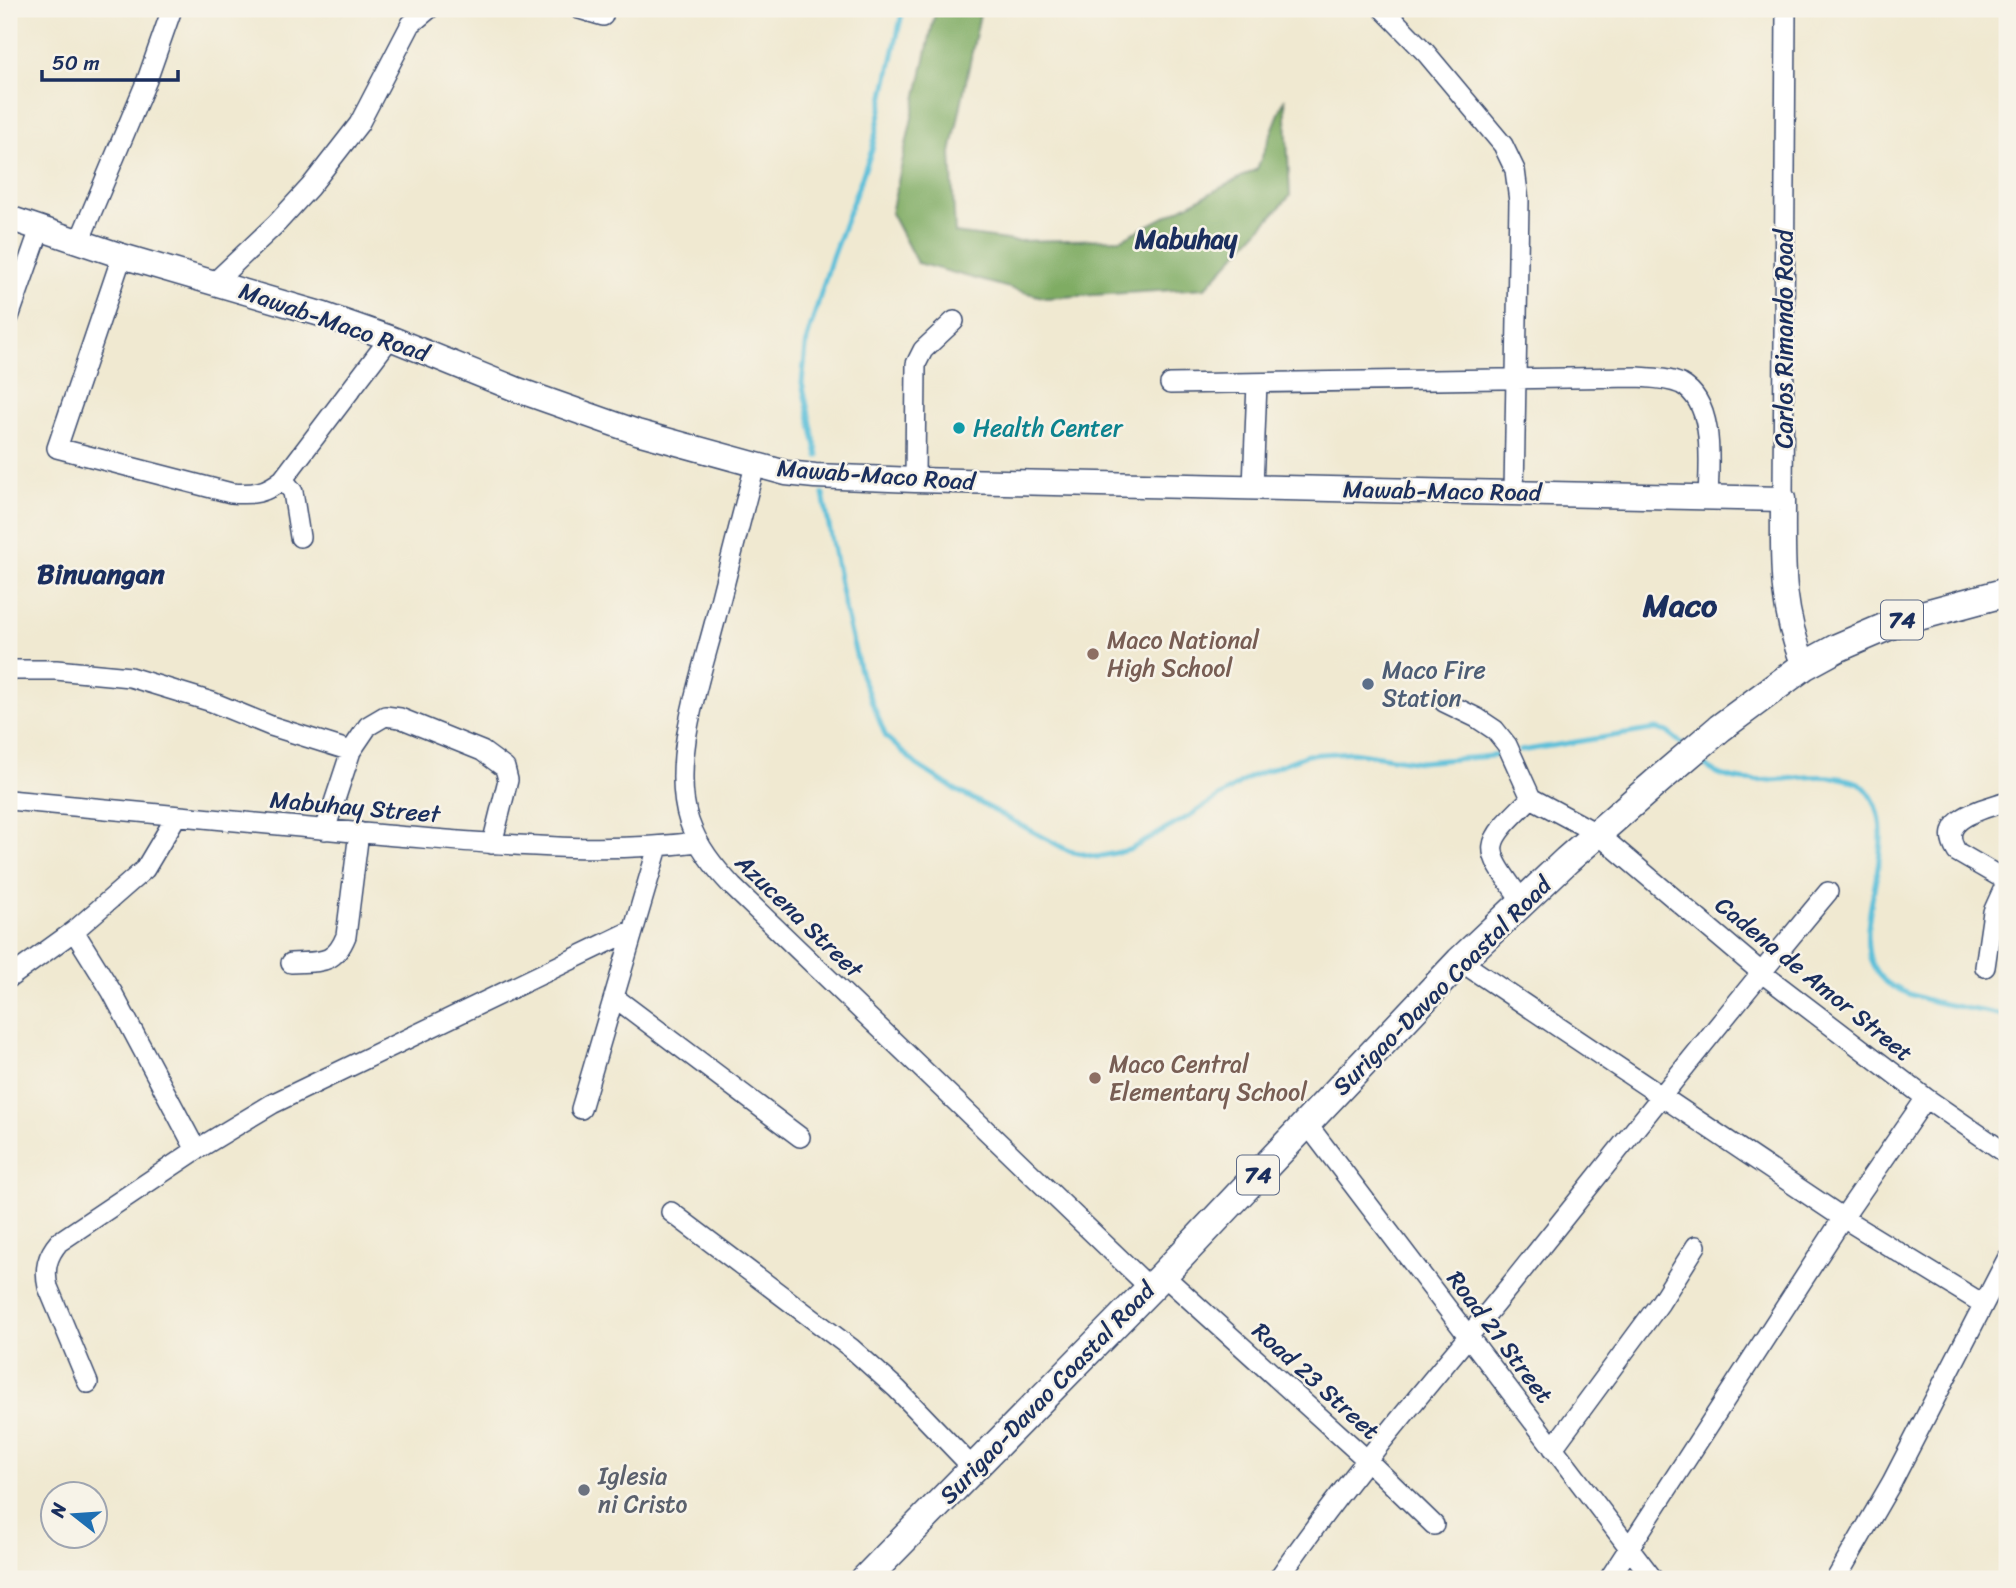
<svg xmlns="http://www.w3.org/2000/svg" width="2016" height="1588" font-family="Sriracha,sans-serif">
<rect width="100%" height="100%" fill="#f7f3e8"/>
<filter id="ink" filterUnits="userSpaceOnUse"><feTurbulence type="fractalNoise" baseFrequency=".0143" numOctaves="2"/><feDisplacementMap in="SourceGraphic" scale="14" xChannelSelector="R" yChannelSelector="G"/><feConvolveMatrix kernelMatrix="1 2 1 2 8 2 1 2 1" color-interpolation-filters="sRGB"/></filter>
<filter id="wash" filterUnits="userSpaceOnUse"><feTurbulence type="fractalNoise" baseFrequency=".00686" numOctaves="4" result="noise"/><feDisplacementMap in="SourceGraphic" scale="28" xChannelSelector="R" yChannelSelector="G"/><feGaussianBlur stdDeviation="1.57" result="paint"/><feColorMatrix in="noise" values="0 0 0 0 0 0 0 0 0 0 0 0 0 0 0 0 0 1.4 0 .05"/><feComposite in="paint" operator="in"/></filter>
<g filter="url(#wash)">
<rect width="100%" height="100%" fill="#f0e9d1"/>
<!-- forest -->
<path fill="#7fac64" stroke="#4d6e61" stroke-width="2" d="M936 9H981L951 153 955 233 1014 241 1122 239 1257 169 1285 98 1290 196 1205 288 1046 298 917 263 891 213Z"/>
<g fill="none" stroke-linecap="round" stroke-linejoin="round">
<!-- stream -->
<path stroke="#5bbfd9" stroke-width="5" d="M818 456 802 383 807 339 832 257 872 150 903 9
M823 494 845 610 861 675 886 737 917 765 954 789 1069 851 1097 857 1129 850 1186 818 1250 777 1307 755 1352 752 1420 762 1503 755
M1520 751 1656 729 1667 732 1685 746
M1696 758C1740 802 1798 766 1849 780 1854 781 1859 782 1863 786 1917 839 1826 952 1894 987 1925 1004 1972 1008 2007 1016"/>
</g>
</g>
<g filter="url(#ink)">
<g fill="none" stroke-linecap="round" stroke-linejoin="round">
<defs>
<path id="minor" d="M579 9 603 16
M1383 9 1426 53 1503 145 1515 170 1519 201 1514 493
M79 242 147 80 172 9
M122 256 57 448 231 493C253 495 266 493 283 479L390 338
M215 282 277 223 310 187 359 124 411 24 429 9
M9 317 40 229
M1170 384 1638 377C1652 378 1668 378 1681 384 1716 403 1709 465 1708 498
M755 466C741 518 728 570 715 621 700 679 670 762 689 821 698 847 714 867 733 887L1150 1288
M283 479 293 492 300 537
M915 480 916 364 923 350 954 321
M1253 487 1257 383
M1783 499 1786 9
M9 670H56L130 677 212 702 271 726 351 751
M1444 702 1477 718 1495 730 1507 745 1531 798 1598 834 1762 973 1926 1098 2007 1154
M9 800C134 812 259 824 385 835 489 843 594 855 698 842
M2007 801C1984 809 1935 818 1957 852L2007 881
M325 830 351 751 368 726 385 716 400 718 482 751 505 768 508 780 492 844
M1522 901C1482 845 1481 847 1531 798
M74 931 112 992 196 1150
M1460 961 1843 1218 1983 1304
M291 963C319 961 334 966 346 936L359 832
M1985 967 1993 912 2007 881
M9 978 74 931 145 869 176 817
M614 997 800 1137
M581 1109 658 847
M1307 1124 1653 1579
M671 1212 851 1348 897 1389 973 1468
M1163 1275 1366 1459 1434 1525
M88 1383 48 1287C44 1269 47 1256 59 1242L196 1150 272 1104 633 930
M1553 1448 1660 1303 1696 1246
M1278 1579C1348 1477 1430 1384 1508 1288 1614 1156 1719 1022 1828 892
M1609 1579 1843 1218 1926 1098
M1836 1579 1892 1482 2007 1259"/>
<path id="major" d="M9 218 122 256 324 315 390 338 518 390 637 432 786 473 815 476 915 480 1783 499C1783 563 1780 605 1804 666"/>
<path id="highway" d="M865 1579 1163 1275 1460 961 1567 860 1660 779 1720 728 1804 666 1837 648 1900 621 2007 592"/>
</defs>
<!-- minor casing -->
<use href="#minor" stroke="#3b4b6f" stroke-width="22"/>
<!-- major casing -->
<use href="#major" stroke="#3b4b6f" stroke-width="27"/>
<!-- highway casing -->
<use href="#highway" stroke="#3b4b6f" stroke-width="31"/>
<!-- minor -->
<use href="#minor" stroke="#fff" stroke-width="19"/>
<!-- major -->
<use href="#major" stroke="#fff" stroke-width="24"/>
<!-- highway -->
<use href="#highway" stroke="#fff" stroke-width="28"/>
</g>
</g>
<!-- markers -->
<circle fill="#0f9aa8" stroke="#f7f3e8" stroke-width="2.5" cx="959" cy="428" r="7"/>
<g fill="#8d6e63" stroke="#f7f3e8" stroke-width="2.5">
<circle cx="1093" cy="654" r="7"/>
<circle cx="1095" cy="1078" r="7"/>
</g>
<circle fill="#5c6f8a" stroke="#f7f3e8" stroke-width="2.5" cx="1368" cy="684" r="7"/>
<circle fill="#6b7280" stroke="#f7f3e8" stroke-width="2.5" cx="584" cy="1490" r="7"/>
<g text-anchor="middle" stroke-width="5" stroke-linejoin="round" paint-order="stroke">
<!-- shield labels -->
<g fill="#f7f3e8" stroke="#5d6a87" stroke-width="2">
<rect x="1881" y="600.5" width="42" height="39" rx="5"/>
<rect x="1237" y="1155.5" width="42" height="39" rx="5"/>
</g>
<g font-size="23" font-weight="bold" fill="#1b2f5e">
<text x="1902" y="628">74</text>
<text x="1258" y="1183">74</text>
</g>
<!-- street labels -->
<g font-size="24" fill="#1b2f5e" stroke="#f7f3e8">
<text transform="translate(334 322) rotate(19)" y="8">Mawab-Maco Road</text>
<text transform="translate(1784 339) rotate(-90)" y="8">Carlos Rimando Road</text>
<text transform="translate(876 475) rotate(4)" y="8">Mawab-Maco Road</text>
<text transform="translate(1442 491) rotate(1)" y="8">Mawab-Maco Road</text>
<text transform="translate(355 807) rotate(5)" y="8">Mabuhay Street</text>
<text transform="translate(799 916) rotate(44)" y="8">Azucena Street</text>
<text transform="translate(1814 979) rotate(39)" y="8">Cadena de Amor Street</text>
<text transform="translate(1442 986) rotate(-45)" y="8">Surigao-Davao Coastal Road</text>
<text transform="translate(1500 1337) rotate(53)" y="8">Road 21 Street</text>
<text transform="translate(1316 1381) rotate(42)" y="8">Road 23 Street</text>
<text transform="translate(1047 1393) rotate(-46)" y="8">Surigao-Davao Coastal Road</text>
</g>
<!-- culture labels -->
<g font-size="24" fill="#0d838f" stroke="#f7f3e8" text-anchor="start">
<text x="973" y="436">Health Center</text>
</g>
<!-- education labels -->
<g font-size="24" fill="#785e54" stroke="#f7f3e8" text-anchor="start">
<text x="1107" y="648">Maco National<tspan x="1107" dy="28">High School</tspan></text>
<text x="1109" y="1072">Maco Central<tspan x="1109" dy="28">Elementary School</tspan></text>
</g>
<!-- service labels -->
<g font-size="24" fill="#4e5e75" stroke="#f7f3e8" text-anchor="start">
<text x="1382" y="678">Maco Fire<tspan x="1382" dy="28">Station</tspan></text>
</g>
<!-- worship labels -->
<g font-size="24" fill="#5b616d" stroke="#f7f3e8" text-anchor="start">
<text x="598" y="1484">Iglesia<tspan x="598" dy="28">ni Cristo</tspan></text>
</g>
<!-- neighbourhood labels -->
<g font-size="26" font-weight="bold" fill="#1b2f5e" stroke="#f7f3e8">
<text x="1186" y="248">Mabuhay</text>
</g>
<!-- quarter labels -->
<g font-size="28" font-weight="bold" fill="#1b2f5e" stroke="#f7f3e8">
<text x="101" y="583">Binuangan</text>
</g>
<!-- district labels -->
<g font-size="32" font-weight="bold" fill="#1b2f5e" stroke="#f7f3e8">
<text x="1680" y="616">Maco</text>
</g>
</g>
<!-- margin -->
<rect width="2016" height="1588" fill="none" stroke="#f7f3e8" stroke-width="35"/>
<!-- north arrow -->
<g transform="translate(74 1515) rotate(287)"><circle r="33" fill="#f7f3e8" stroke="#9fa5b1" stroke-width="2"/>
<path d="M0-5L12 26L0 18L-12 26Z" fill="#1f6fb2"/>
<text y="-10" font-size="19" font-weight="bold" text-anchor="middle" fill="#1b2f5e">N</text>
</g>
<!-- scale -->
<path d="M42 70v10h136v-10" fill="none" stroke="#1b2f5e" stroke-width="3.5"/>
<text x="52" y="70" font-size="21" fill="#1b2f5e" stroke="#f7f3e8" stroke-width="5" paint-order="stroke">50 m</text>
</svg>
